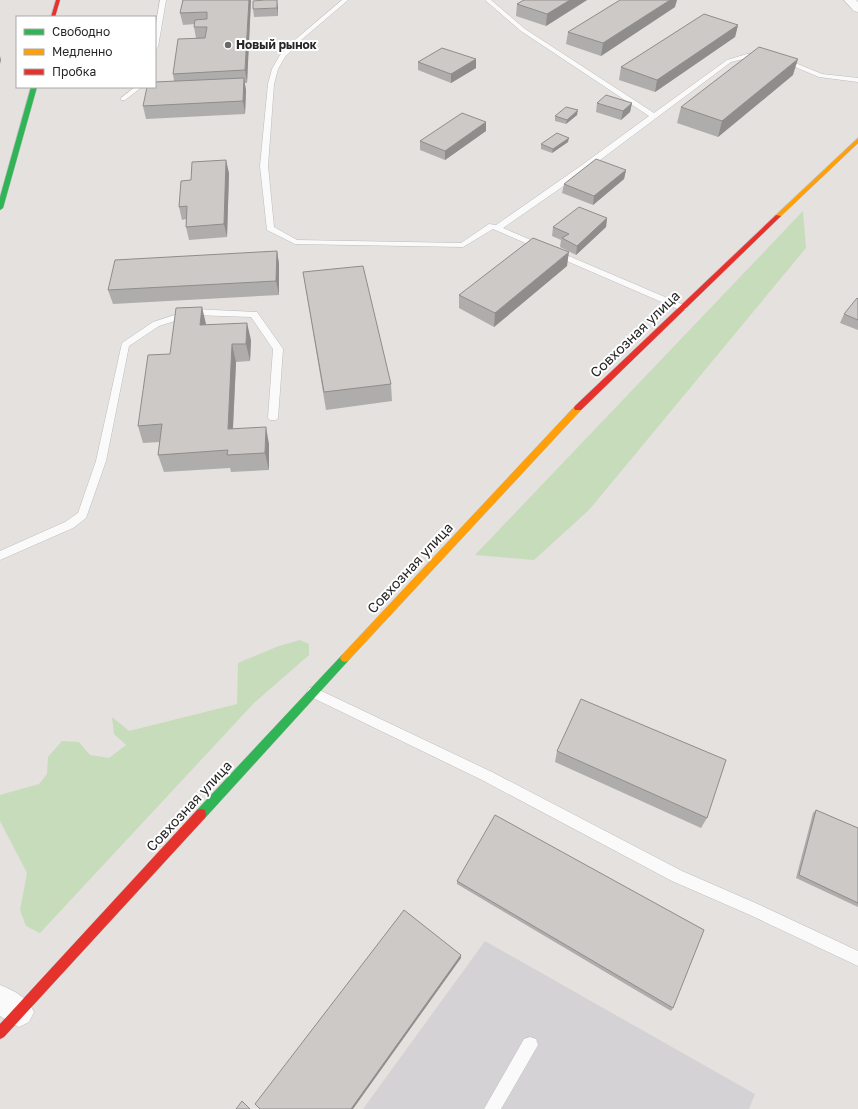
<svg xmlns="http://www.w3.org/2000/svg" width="858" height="1109" font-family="'Golos Text',sans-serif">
<rect width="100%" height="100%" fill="#e4e1de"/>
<!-- industrial -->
<path fill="#d5d2d5" d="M485 941 755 1094 749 1109H363Z"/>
<!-- green -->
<path fill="#c7dcba" d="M803 211 806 248 589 510 534 560 475 555Z
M300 640 309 644V655L254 703 40 933 26 926 20 910 27 873 0 821V795L39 784 47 774 48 757 62 741 79 742 90 755 109 758 126 745 114 734 112 717 129 731 237 704 238 663 279 646Z"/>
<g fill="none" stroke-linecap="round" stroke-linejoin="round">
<defs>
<path id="lane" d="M160 0H166L158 47 155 49V29Z
M342 0H348L300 41 285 57 278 69 274 84 268 166 274 227 297 240 461 243 489 224 496 225 582 165 649 116 521 31 485 0H491L525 29 654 113 727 60 747 54 762 55 763 56 760 58H747L731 62 588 169 503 228 686 306 687 308 686 310H680L493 229 463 247 295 244 267 230 260 166 268 84 272 69 280 55 296 39Z
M783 58 822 74 858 78V82L819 77 781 61V59Z
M135 87H142L125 100H121V98Z
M193 309 257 312 283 349 278 418 276 420H270L268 418 273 349 251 317 194 315 159 326 129 346 106 461 86 518 73 528 0 560V551L65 522 78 513 96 461 122 343 153 322Z
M313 687 492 772 682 871 760 905 858 951V966L750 915 672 881 482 780 309 696 307 692 309 688Z
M530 1037 536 1039 538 1045 501 1109H484L524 1039Z"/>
<path id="street" d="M844 0H856L858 2V12L854 11Z
M0 985C15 991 27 997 34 1012L29 1022 19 1027 0 1016Z"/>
<path id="fast" d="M31 87H37L3 208 0 210V197Z
M345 654 348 655 350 658 348 661 205 818 201 819 197 818 196 814 197 810 342 655Z"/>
<path id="slow" d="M858 138V143L780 217H776V215Z
M578 405 582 408 581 410 348 661 345 662 342 661 340 658 342 655 575 406Z"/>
<path id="jam" d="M56 0H60L55 17H51Z
M776 215 781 216 581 410H575L574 408 575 406Z
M201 809 205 810 206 814 205 818 4 1037 0 1039V1024L197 810Z"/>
</defs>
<!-- lane casing -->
<use href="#lane" stroke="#bebdbe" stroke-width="1"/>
<!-- street casing -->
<use href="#street" stroke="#bebdbe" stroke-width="1"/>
<!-- fast casing -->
<use href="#fast" stroke="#bebdbe" stroke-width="1"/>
<!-- slow casing -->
<use href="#slow" stroke="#bebdbe" stroke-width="1"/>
<!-- jam casing -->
<use href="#jam" stroke="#bebdbe" stroke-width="1"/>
<!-- lane -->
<use href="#lane" fill="#fbfafa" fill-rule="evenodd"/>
<!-- street -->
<use href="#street" fill="#fbfafa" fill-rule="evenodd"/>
<!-- fast -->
<use href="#fast" fill="#30b455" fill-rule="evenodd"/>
<!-- slow -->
<use href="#slow" fill="#ff9f0a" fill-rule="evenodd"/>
<!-- jam -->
<use href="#jam" fill="#e5322d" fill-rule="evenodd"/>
</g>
<!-- wall -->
<path fill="#afadab" d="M183 0H251L247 83H244L246 90 245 114 146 119 143 106 174 81 173 74 196 38 194 27 195 24 183 25 180 13Z
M524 0H587L546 26 516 16 517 4Z
M675 7 601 56 566 44 568 32Z
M278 8V16L254 17 253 9Z
M738 25 735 37 655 92 619 80 621 67Z
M476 59V68L451 83 418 70V62Z
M793 75 718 137 677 123 681 107Z
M597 103H632L630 112 621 120 596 112Z
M577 115 566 124 555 121V116Z
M486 122V131L445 160 420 150V141Z
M568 142 552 153 541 149V144Z
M626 170 624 179 593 205 562 193 564 184Z
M229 173 227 237 189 240 186 227V219L182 220 179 207 191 180Z
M607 218 606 227 576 255 560 247 561 240 552 236 553 227Z
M277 251 279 264V295L113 304 108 290Z
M567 266 494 327 459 308V295Z
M303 272 391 384 392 401 326 410Z
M858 299V330L840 323 844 314Z
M206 324V325L251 340 250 361 236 362 233 429 269 444V470L231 472 230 468 164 472 158 455 160 442 143 443 138 426 170 354Z
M557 751 707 818 701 828 555 762Z
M816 810 858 828V907L796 878 813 813Z
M457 881 673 1008 671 1011 457 884Z"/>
<!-- shaded-wall -->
<path fill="#8f8d8b" d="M249 0H251L247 83 245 70Z
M277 0 278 8V16L277 8Z
M570 0H587L546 26 547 14Z
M670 0H677L675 7 601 56 603 43Z
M738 25 735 37 655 92 657 80Z
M0 56 1 60 0 64Z
M476 59V68L451 83V74Z
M798 59 793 75 718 137 722 121Z
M244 78 246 90 245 114 243 101Z
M632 103 630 112 621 120 623 111Z
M578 110 577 115 566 124 567 120Z
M486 122V131L445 160V151Z
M569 138 568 142 552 153 553 149Z
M226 160 229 173 227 237 224 224Z
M626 170 624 179 593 205 594 196Z
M607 218 606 227 576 255 577 246Z
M277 251 279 264V295L276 281Z
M569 252 567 266 494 327 495 313Z
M202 307 206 324 204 343 200 325Z
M247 323 251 340 250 361 246 344Z
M232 344 236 362 232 446 228 429Z
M266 427 269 444V470L265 453Z
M461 955V958L353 1109H351Z"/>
<!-- building -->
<path fill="#ccc9c7" stroke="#8f8d8b" d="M183 0H249L245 70 173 74 178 39 205 38 207 27H194L195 20 207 19V12L180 13Z
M265 0H277V8L253 9V1Z
M524 0H570L547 14 517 4Z
M620 0H670L603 43 568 32Z
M704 14 738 25 657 80 621 67Z
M759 47 798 59 722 121 681 107Z
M442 48 476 59 451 74 418 62Z
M244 78 243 101 143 106 147 87H155V82Z
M606 95 632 103 623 111 597 103Z
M566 107 578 110 567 120 555 116Z
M462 113 486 122 445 151 420 141Z
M557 133 569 138 553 149 541 144Z
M596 159 626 170 594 196 564 184Z
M226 160 224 224 186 227 187 206 179 207 181 181 191 180 192 162Z
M579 207 607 218 577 246 562 238 569 234 553 227Z
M533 238 569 252 495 313 459 295Z
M277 251 276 281 108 290 115 260Z
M363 266 391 384 324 392 303 272Z
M857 298 858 299V320L844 314Z
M202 307 200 325 247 323 246 344H232L228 429 266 427 265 453 227 455 228 450 158 455 162 424 138 426 148 355 170 354 176 308Z
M581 699 726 760 707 818 557 751Z
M816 810 858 828V903L799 875Z
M495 815 704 930 673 1008 457 881Z
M404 910 461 955 351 1109H260L255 1104Z
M242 1101 250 1109H236Z"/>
<!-- markers -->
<circle fill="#696867" stroke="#fff" stroke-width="1.5" cx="228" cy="45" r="4"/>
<g text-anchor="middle" stroke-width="4" stroke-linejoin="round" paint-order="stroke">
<!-- far-poi labels -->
<g font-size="12" font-weight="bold" fill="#272727" stroke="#fff" text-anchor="start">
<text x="236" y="49">Новый рынок</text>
</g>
<!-- street labels -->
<g font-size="14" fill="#272727" stroke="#fff">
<text transform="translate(635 334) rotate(-44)" y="5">Совхозная улица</text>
<text transform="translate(410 568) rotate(-47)" y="5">Совхозная улица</text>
<text transform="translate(189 806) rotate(-47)" y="5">Совхозная улица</text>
</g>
</g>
<!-- legend -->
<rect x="16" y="16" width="140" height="72" fill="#ffffff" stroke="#a9a9a9"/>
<rect x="24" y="29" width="20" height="6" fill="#30b455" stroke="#a9a9a9"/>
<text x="52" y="36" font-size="12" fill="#272727">Свободно</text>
<rect x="24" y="49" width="20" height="6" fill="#ff9f0a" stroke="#a9a9a9"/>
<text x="52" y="56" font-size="12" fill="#272727">Медленно</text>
<rect x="24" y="69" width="20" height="6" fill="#e5322d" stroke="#a9a9a9"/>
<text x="52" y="76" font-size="12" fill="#272727">Пробка</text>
</svg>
